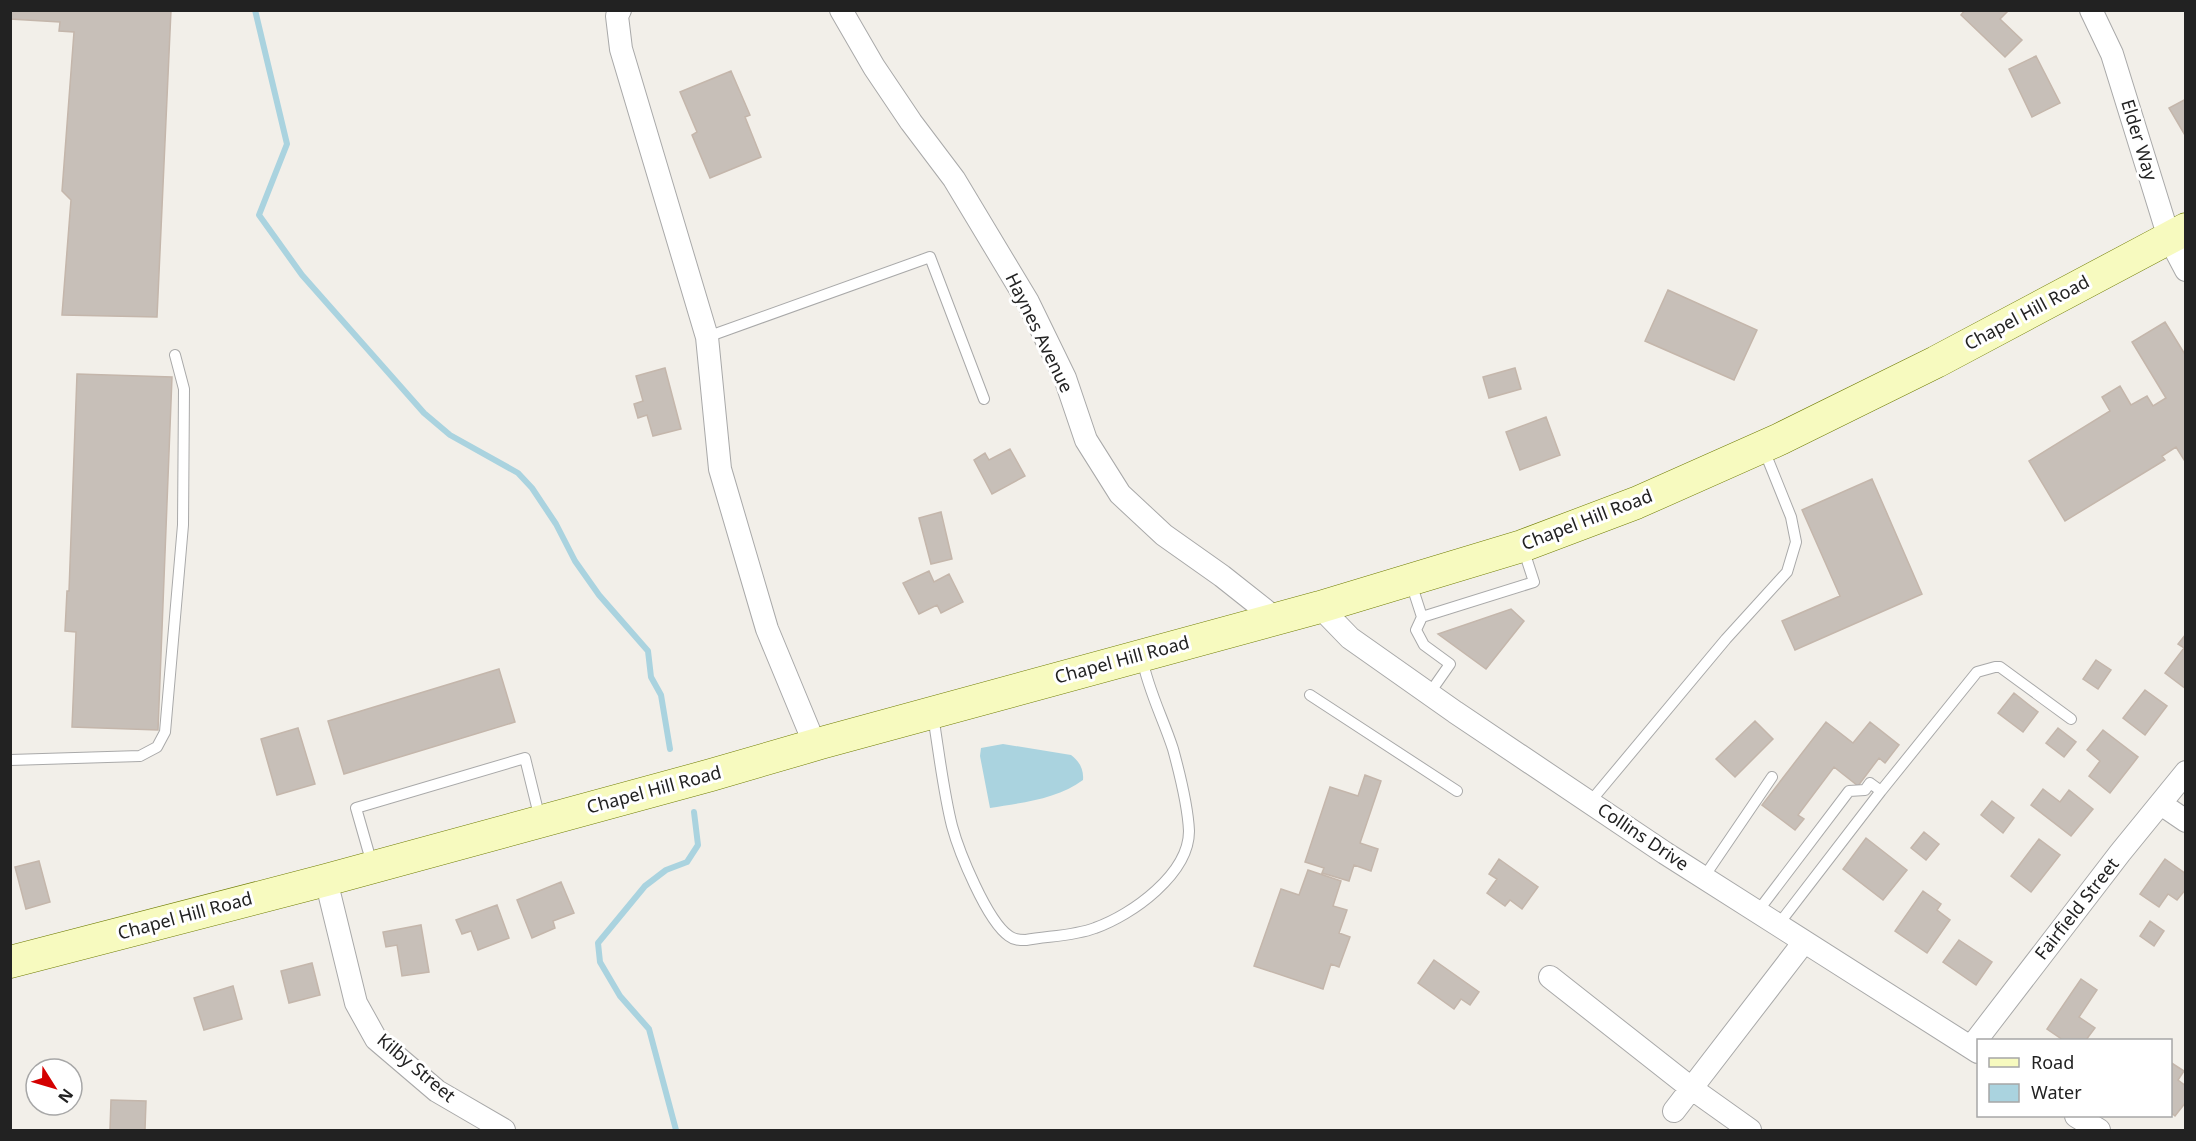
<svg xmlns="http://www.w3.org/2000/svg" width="2196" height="1141" font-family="'Noto Sans',sans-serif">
<rect width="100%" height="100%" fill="#f2efe9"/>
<!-- water -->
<path fill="#aad3df" d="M1003 744 1071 755C1079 761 1084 769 1083 780 1058 799 1021 803 990 808L980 756 981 748Z"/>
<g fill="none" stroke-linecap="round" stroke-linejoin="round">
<!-- stream -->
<path stroke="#aad3df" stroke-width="6" d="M255 10 287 144 259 215 302 275 424 413 450 435 518 473 532 488 556 524 575 561 599 595 648 651 651 677 661 695 670 749
M676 1130 649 1029 620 996 600 962 598 943 645 886 666 870 687 862 698 845 694 812"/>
</g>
<!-- building -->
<path fill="#c7bfb8" stroke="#c4b6ab" stroke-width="1.5" d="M10 10H171L157 317 62 315 71 200 62 191 74 32 59 31 60 22 10 19Z
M1965 10H2005L2007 12 2000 19 2022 40 2005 57 1961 15Z
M2036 56 2060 103 2032 117 2009 69Z
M731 71 750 115 745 117 761 157 710 178 692 135 697 132 680 92Z
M2186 99V137L2169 108Z
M1668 290 1757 330 1734 380 1645 341Z
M2165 322 2186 356V463L2176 447 2162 456 2165 460 2065 521 2029 461 2110 411 2102 397 2120 386 2131 405 2147 396 2153 406 2166 398 2132 342Z
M665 368 681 429 653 436 647 415 638 418 634 404 643 401 636 376Z
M1515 368 1521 389 1489 398 1483 377Z
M77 374 172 377 158 730 72 727 76 632 65 631 67 591H69Z
M1546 417 1560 455 1520 470 1506 432Z
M1010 449 1025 476 992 494 974 460 985 453 989 460Z
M1872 479 1922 594 1795 650 1782 621 1840 596 1802 510Z
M941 512 952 559 931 564 919 518Z
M929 571 934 582 949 574 963 602 941 613 937 605 919 614 903 583Z
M1511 609 1524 621 1486 669 1438 634Z
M2186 634V689L2165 673 2184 648 2178 644Z
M2096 660 2111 670 2098 689 2083 679Z
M499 669 515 722 344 774 328 721Z
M2145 690 2167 706 2145 735 2123 718Z
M2014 693 2038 712 2023 732 1998 713Z
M1755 721 1773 739 1735 777 1716 759Z
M1826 722 1853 743 1870 722 1899 745 1885 763 1879 758 1858 786 1834 767 1798 815 1804 819 1795 830 1762 805Z
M298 728 315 784 277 795 261 739Z
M2058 728 2076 742 2064 757 2046 743Z
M2103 730 2138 757 2110 793 2089 776 2100 761 2087 750Z
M1365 775 1381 781 1360 843 1378 849 1371 871 1354 865 1349 881 1322 873 1324 868 1305 862 1330 787 1358 796Z
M2043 789 2060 802 2069 790 2093 809 2071 836 2031 805Z
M1992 801 2014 818 2003 833 1981 815Z
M1924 832 1939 844 1926 860 1911 848Z
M1866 838 1907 870 1883 900 1843 869Z
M2039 839 2060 855 2031 892 2011 876Z
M1499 859 1538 887 1522 909 1510 900 1505 906 1487 893 1497 879 1489 874Z
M2165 859 2186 874V889L2177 900 2168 894 2159 907 2140 894Z
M39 861 50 902 26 909 15 867Z
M1308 870 1341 881 1333 906 1347 910 1339 933 1350 937 1339 967 1331 964 1323 989 1254 966 1281 889 1299 895Z
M561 882 574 913 553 921 555 928 532 938 517 900Z
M1923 891 1941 904 1937 910 1950 920 1927 953 1895 931Z
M497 905 509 938 478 950 471 931 462 934 456 920Z
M2150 921 2164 931 2154 946 2140 936Z
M421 925 429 972 402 976 397 945 386 947 383 932Z
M1959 940 1992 962 1976 985 1943 962Z
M1434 960 1479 992 1470 1005 1461 999 1454 1009 1418 983Z
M312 963 320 995 289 1003 281 971Z
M2081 979 2097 990 2079 1017 2095 1028 2086 1040H2063L2047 1029Z
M233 986 242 1019 204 1030 194 998Z
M2170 1062 2184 1071 2178 1080 2186 1086V1102L2175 1116 2170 1112Z
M111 1100 146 1101 145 1130H110Z"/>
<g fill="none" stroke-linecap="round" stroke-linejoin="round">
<defs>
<path id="lane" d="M707 337 930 257 984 399
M1411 583 1422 617 1534 582 1523 548
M1422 617 1416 630 1424 645 1450 664 1429 694
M1310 695 1457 791
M933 716C939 752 943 790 952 826 959 852 987 921 1009 936 1014 940 1020 940 1026 940 1048 936 1074 936 1095 928 1132 915 1189 874 1189 831 1188 809 1179 771 1173 749 1163 718 1148 690 1142 658
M10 760 140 756 157 747 165 732 183 525 184 389 175 355
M1590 802 1726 639 1787 572 1796 542 1791 517 1764 450
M372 864 356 808 525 758 540 819
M1704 877 1772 777
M1758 911 1849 791 1865 790 1870 783 1881 791
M1778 925 1881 791 1977 672 1995 667H2000L2071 719"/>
<path id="street" d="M620 10 617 16 621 49 707 337 720 469 767 629 815 745
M841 10 874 67 911 122 954 179 1028 302 1065 378 1086 440 1120 494 1164 535 1222 576 1275 618
M2091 10 2112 54 2169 238 2186 270
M1320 607 1350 638 1455 712 1665 853 1978 1052
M2161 804 2186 821
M326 880 356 1003 376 1039 437 1091 504 1130
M1550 977 1691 1088 1750 1130
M1971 1047 2120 853 2186 772
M1674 1111 1804 942
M2076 1116 2099 1130"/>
<path id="secondary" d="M10 962 326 880 711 775 821 743 1320 607 1522 546 1636 503 1780 439 1936 362 2186 229"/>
</defs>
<!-- lane casing -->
<use href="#lane" stroke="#a9a9a9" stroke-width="12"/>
<!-- street casing -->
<use href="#street" stroke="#a9a9a9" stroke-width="24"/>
<!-- secondary casing -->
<use href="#secondary" stroke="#707d05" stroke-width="33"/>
<!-- lane -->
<use href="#lane" stroke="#fff" stroke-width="10"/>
<!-- street -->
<use href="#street" stroke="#fff" stroke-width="22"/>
<!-- secondary -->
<use href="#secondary" stroke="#f7fabf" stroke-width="32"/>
</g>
<g text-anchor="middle" stroke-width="6" stroke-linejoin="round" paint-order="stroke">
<!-- street labels -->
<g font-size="18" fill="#222" stroke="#fff">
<text transform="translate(2139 140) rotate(73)" y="6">Elder Way</text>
<text transform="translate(2027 313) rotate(-28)" y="6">Chapel Hill Road</text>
<text transform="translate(1039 333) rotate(64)" y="6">Haynes Avenue</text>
<text transform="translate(1587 520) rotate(-21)" y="6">Chapel Hill Road</text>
<text transform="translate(1122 660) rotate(-15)" y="6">Chapel Hill Road</text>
<text transform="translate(654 790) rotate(-15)" y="6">Chapel Hill Road</text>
<text transform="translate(1643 837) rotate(34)" y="6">Collins Drive</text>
<text transform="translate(2077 909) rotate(-52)" y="6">Fairfield Street</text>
<text transform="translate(185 916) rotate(-15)" y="6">Chapel Hill Road</text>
<text transform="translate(416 1068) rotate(40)" y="6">Kilby Street</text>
</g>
</g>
<!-- border -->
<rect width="2196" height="1141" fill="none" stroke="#222222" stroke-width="24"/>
<!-- legend -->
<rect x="1977" y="1039" width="195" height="78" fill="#ffffff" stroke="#a7a7a7" stroke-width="1.5"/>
<rect x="1989" y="1058" width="30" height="9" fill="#f7fabf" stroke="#a7a7a7" stroke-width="1.5"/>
<text x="2031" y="1069" font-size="18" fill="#222222">Road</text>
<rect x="1989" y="1084" width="30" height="18" fill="#aad3df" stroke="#a7a7a7" stroke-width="1.5"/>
<text x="2031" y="1099" font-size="18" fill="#222222">Water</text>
<!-- north arrow -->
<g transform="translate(54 1087) rotate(127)"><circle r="28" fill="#ffffff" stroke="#a7a7a7" stroke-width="1.5"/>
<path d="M0-4.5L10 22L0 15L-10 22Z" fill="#d40000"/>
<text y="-9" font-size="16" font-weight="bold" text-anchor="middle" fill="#222222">N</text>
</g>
</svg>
